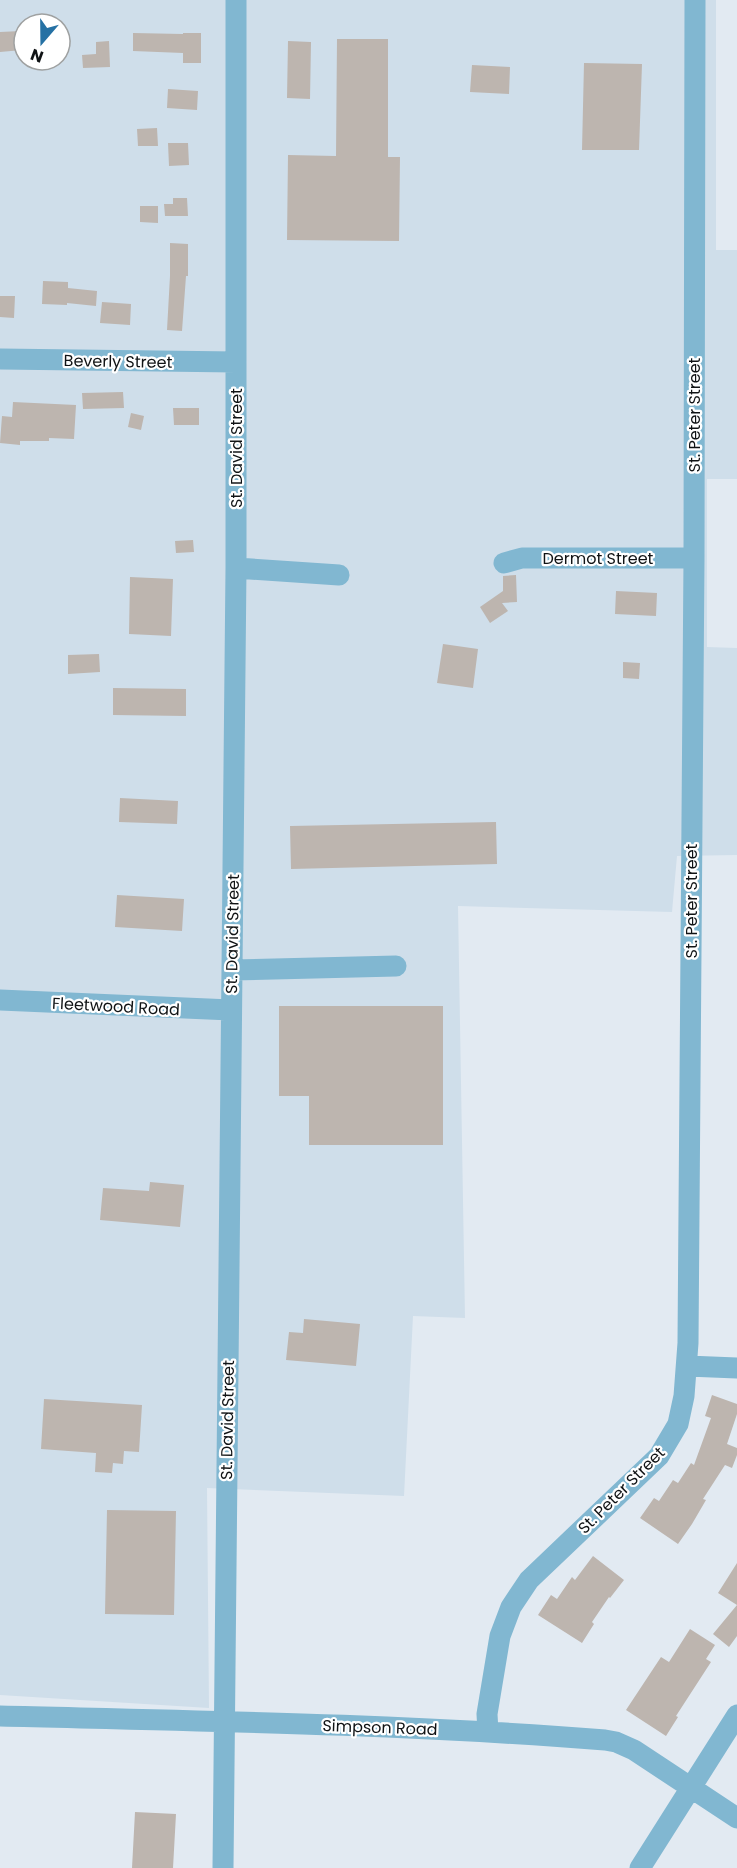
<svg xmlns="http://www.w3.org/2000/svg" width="737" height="1868" font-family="Poppins,sans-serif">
<rect width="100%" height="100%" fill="#e2eaf2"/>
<!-- built -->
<path fill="#cfdeea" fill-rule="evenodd" d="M0 0H716V250H737V479H707V647L737 648V855L677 856 672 912 458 906 465 1318 413 1316 404 1496 207 1488 209 1708 0 1695ZM24 24H60V60H24Z"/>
<!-- building -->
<path fill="#bdb5af" d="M21 31 22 50 0 52V32Z
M133 33 183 34V33H201V63H183V53L133 51Z
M337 39H388V157H400L399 241 287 240 288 155 336 156Z
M109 41 110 67 83 68 82 55 96 54V42Z
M288 41 311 42 310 99 287 98Z
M584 63 642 64 639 150H582Z
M472 65 510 67 509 94 470 92Z
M168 89 198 91 197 110 167 108Z
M157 128 158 146H138L137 129Z
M168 143H188L189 165 169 166Z
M173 198H187L188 216H165L164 204H173Z
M140 206H158V223L140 222Z
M170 243 188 244V276H186L182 331 167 330 170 276Z
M43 281 68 282V288L97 291 96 306 67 303V305L42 304Z
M0 296H15L14 318 0 317Z
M102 302 131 304 130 325 100 323Z
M123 392 124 408 83 409 82 393Z
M13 402 76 405 74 439 49 438V441H20V445L0 443 2 416 12 417Z
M173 408H199V425H174Z
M131 413 144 416 141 430 128 427Z
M193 540 194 552 176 553 175 541Z
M516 575 517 602 502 603 508 611 490 623 480 607 503 591V576Z
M130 577 173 579 171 636 129 634Z
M616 591 657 593 656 616 615 614Z
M443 644 478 649 473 688 437 683Z
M99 654 100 672 68 674V655Z
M623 662 640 663 639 679 623 678Z
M113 688 186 689V716L113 715Z
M120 798 178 801 177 824 119 822Z
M496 822 497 864 291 869 290 826Z
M117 895 184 899 182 931 115 927Z
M279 1006H443V1145H309V1096H279Z
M150 1182 184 1185 180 1227 100 1220 103 1188 149 1191Z
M304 1319 360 1324 356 1366 286 1360 289 1332 303 1333Z
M712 1395 737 1404V1414L727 1444 737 1448V1455L732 1468 725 1465 703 1499 706 1500 692 1524 678 1544 640 1518 654 1498 659 1501 673 1480 678 1483 691 1463 694 1465 711 1418 705 1416Z
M44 1399 142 1405 139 1452 124 1451 123 1464 113 1463 112 1473 95 1472 96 1453 41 1449Z
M107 1510 176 1511 174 1615 105 1614Z
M593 1556 624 1580 610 1598 609 1597 592 1622 594 1624 582 1643 538 1615 551 1595 557 1599 572 1577 575 1580Z
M737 1563V1636L729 1647 713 1634 737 1605 718 1593Z
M690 1629 715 1645 706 1659 711 1662 676 1716 678 1717 666 1736 626 1710 661 1657 669 1662Z
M135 1812 176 1814 173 1868H132Z"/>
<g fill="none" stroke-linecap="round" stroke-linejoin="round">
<!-- minor -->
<path stroke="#81b7d1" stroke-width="21" d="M0 359 236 362
M504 563 522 558H694
M236 568 339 575
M232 970 396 966
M0 1000 231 1010
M687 1366 737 1368
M0 1716C202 1721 404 1724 605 1740L616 1742 634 1750 737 1818
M488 1732 487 1714 500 1636 511 1607 529 1580 659 1456 678 1424 684 1396 688 1343 694 558 695 0
M223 1868 236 568V0
M640 1868 737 1715"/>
</g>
<g text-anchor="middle" stroke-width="4.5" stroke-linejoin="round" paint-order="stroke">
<!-- street labels -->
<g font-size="16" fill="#101315" stroke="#fff">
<text transform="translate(118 361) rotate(1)" y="6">Beverly Street</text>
<text transform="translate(694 415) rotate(-90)" y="6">St. Peter Street</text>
<text transform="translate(236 448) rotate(-90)" y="6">St. David Street</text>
<text x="598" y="564">Dermot Street</text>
<text transform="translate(691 901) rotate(-90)" y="6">St. Peter Street</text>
<text transform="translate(232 934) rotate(-89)" y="6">St. David Street</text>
<text transform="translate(116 1006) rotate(3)" y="6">Fleetwood Road</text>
<text transform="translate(227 1420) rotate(-89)" y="6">St. David Street</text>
<text transform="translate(621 1490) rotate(-45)" y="6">St. Peter Street</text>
<text transform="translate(380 1727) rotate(2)" y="6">Simpson Road</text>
</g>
</g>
<!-- north arrow -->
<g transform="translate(42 42) rotate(200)"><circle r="28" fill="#ffffff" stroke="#9fa1a1" stroke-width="1.5"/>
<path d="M0-4.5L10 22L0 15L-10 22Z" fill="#2571a4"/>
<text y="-9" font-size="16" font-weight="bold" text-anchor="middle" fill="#101315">N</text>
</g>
</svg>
